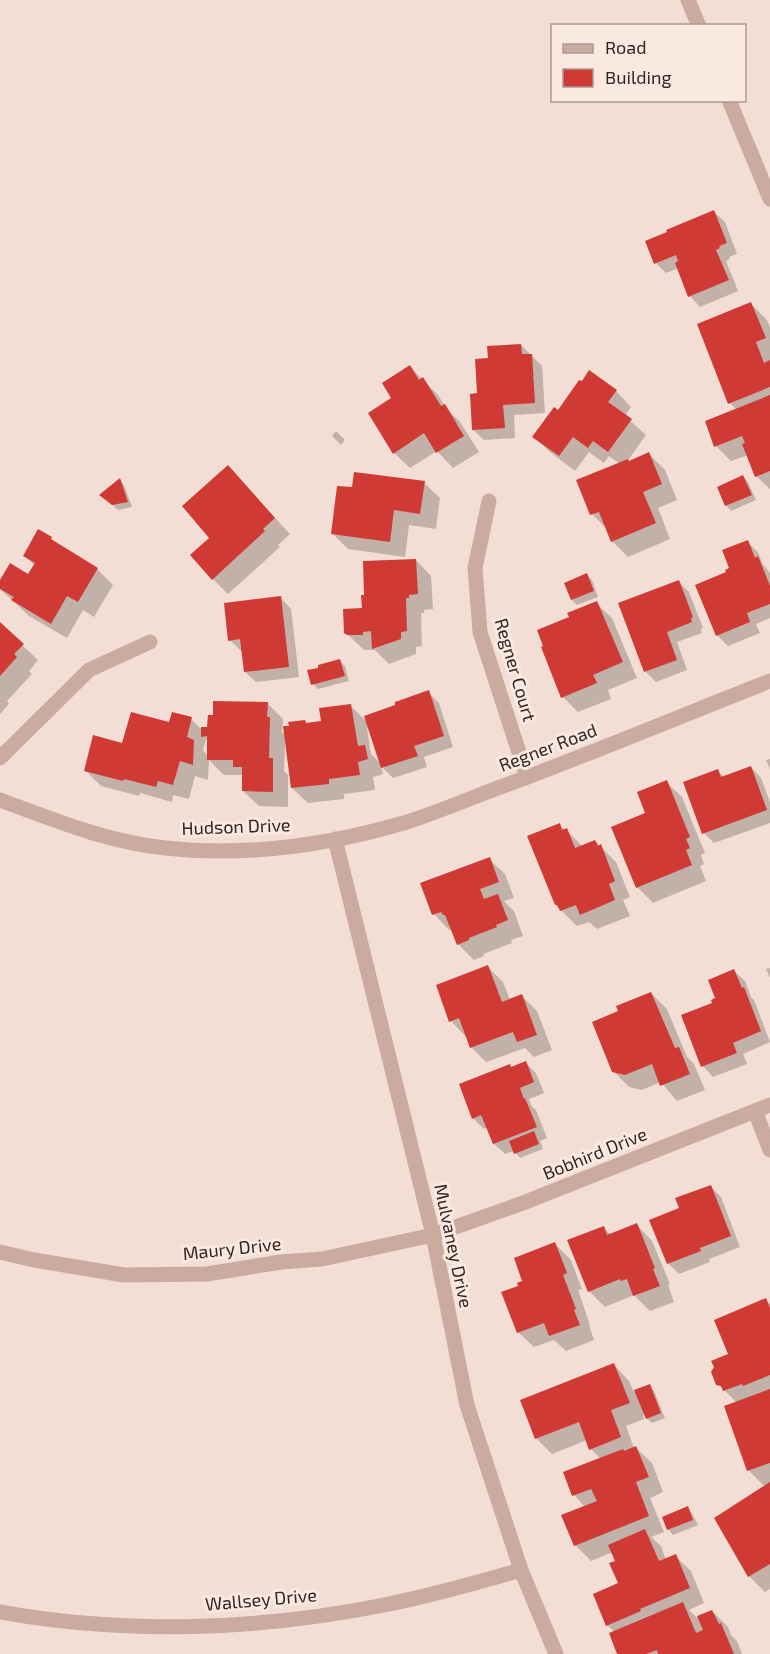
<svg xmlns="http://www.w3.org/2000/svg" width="770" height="1654" font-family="'Exo 2',sans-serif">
<rect width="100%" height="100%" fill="#f2ded4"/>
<!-- shadow -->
<path fill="#0003" fill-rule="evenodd" d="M714 212 725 222 737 254 729 257 730 259 726 261 738 291 700 307 690 296 679 268 666 273 656 263Z
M751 304 767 320 770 328V489L756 476 748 455 731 461 716 446 737 410 730 403Z
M521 345 542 366 545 413 514 415 515 438 484 440 473 430 478 395 489 359Z
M410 367 438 395 446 408 460 422 479 452 453 468 437 451 410 468 394 453 393 399Z
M616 391 631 407 625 416 646 435 626 463 649 454 665 470 677 500 658 508 670 539 628 557 612 541 608 530 592 514 620 464 609 456 604 463 589 452 575 471 550 452 534 437 558 412Z
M336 431 345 440 341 445 332 436Z
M228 467 290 534 278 545 280 547 228 594 213 579 211 538Z
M743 477 748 482 756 500 731 511 726 505Z
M120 480 124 485 132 507 118 510 107 500Z
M424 483 440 498 436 529 409 525 405 557 348 549 333 534 353 489Z
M51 538 57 545 97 569 113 585 94 617 83 610 67 638 29 616 0 589V583L29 576 35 566 25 556Z
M747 542 758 552 762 563 770 573V618L756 624 760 633 728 646 717 635 728 572Z
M416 560 431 576 433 609 424 610V613H421L422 646 416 647V654L389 664 375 650H364L345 632 363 610Z
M587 575 592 580 598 597 577 605 572 600 566 583Z
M679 582 689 592 703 628 701 629 702 633 677 642 687 670 656 682 645 671Z
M281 598 291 609 299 677 256 682 245 672 243 651H241L230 640Z
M596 603 612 618 637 678 608 690 611 699 578 712 563 697 545 647 571 618Z
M0 624 38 660 29 671 32 674 7 701 9 704 0 714Z
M340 661 345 666 349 681 318 689 313 684 320 669Z
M428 692 439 703 453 747 424 757 427 767 393 778 381 766 383 774 373 777 375 790 344 794V799L308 803 292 788 287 742H285L284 771 288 775V807L259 806 243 791 242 775H224L209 760 208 780 195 776 189 799 173 795 172 802 140 793 139 796 101 786 85 770 123 745 170 724 191 719 201 729H209L267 703 283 719 282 732 286 735 305 721 307 724 322 722 350 705 367 722ZM369 727 381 764 371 754 367 728ZM206 739 208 742V756L203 750Z
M770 759V769L766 760Z
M751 767 761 778 770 802V823L714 843 704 833 717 771 724 777Z
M666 782 682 797 705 853 701 855 704 864 700 866 706 881 653 903 637 887 647 814Z
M559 825 565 830H566L582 846 595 841 616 862 630 897 623 900 630 916 597 929 589 922 577 926 556 905Z
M489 859 505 874 514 898 504 901 514 911 523 936 511 940 512 943 483 954 484 956 474 960 458 944 452 929 449 930 434 914Z
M488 967 503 982 510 1000 522 996 537 1011 552 1050 534 1057 525 1048 486 1062 471 1047 466 1037 451 1021Z
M770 968V978L766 969Z
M734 971 745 981 751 997 754 1000 770 1042 743 1054 747 1064 713 1077 703 1066 717 999Z
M651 993 667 1009 687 1057 694 1064 705 1090 677 1101 661 1082 642 1090 629 1087 613 1071 620 1012Z
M525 1062 536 1073 544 1093 529 1099 532 1107 536 1110 547 1138 540 1141 543 1149 520 1158 514 1151 505 1154 494 1144 488 1127 484 1129 473 1118 512 1068Z
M710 1186 721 1197 740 1247 709 1259 710 1262 679 1274 668 1263 681 1209Z
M637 1225 652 1241 670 1284 668 1285 674 1302 650 1311 634 1295 605 1307 589 1291 569 1241 603 1227 611 1235Z
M555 1244 571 1260 582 1289 578 1290 590 1325H589L594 1340 566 1351 554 1340 534 1347 518 1332 524 1282Z
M765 1300 770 1304V1589L765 1592 749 1576 716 1519 765 1487 748 1470 736 1402 718 1384 730 1354Z
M614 1365 629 1381 634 1392 649 1386 654 1391 665 1418 652 1423 643 1414 644 1419 626 1426 634 1448H636L652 1463 663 1492 650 1498 664 1532 651 1537 661 1546 666 1560 675 1556 691 1571 704 1603 689 1610 702 1623 712 1611 728 1627 731 1635 737 1641 742 1654H619L615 1632 607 1625 620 1584 617 1561 613 1552 591 1561 575 1545 585 1507 574 1495 601 1459 591 1449 587 1440 552 1454 536 1438Z
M687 1508 692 1513 698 1525 673 1535 668 1529Z"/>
<!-- building -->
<path fill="#d03a34" d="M714 210 727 243 719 246 720 248 716 250 729 280 688 297 675 263 678 261 676 255 654 264 645 241 667 232 666 230Z
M751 302 766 338 756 342 764 363 770 360V387L728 404 697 324Z
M521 344 522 354H532L535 403 503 405 505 428 472 430 470 394 477 393 475 359 488 358 487 346Z
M410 365 419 380 423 377 441 406 445 404 464 436 436 453 424 433 393 454 368 413 391 398 382 383Z
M589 370 617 390 608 402 632 419 608 452 593 441 588 448 573 437 559 456 532 437 554 407 558 410 579 380 582 381Z
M770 395V471L755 477 742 444 745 443 742 436 714 447 705 421Z
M649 452 662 484 643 492 656 523 611 542 599 512 590 515 576 480 628 459 629 461Z
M228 465 275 518 263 529 265 531 212 580 190 555 209 538 182 506Z
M354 472 425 481 420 514 394 510 390 542 331 534 337 486 352 487Z
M743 475 752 495 725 506 717 487Z
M120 478 128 502 112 505 99 495Z
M38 529 52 537 51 539 98 568 78 602 67 596 51 624 11 600 14 597 0 589V580L10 563 28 574 35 563 23 556Z
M748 540 755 558 758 556 770 586V604L747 613 750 622 716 636 695 585 726 572 725 570 729 568 722 550Z
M416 559 418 594 409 595V598H406L407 631 401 632V639L372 649 371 631 363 632V635H347L344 633 343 609 362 608 361 595H364L363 561Z
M587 573 594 591 571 600 564 583Z
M679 580 693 617 691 618 692 622 667 632 677 660 644 672 618 603Z
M281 596 289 667 244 672 240 639 228 641 224 603Z
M597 601 623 662 593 675 597 683 561 698 541 647 543 646 537 630 569 617 567 613Z
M0 622 24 644 14 654 17 657 0 676Z
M340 659 345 676 311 685 307 670 318 668V665Z
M429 690 444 736 414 746 418 756 381 768 364 716 395 705V702Z
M213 701 268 702 267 717H270L269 758H273V792L242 791V767H233V760H207V736L201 737V727H207L208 715H213Z
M351 704 358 746 365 745 368 759 358 762 360 775 329 779V784L291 788 283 726H289L288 722 305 720 306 723 321 721 319 708Z
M131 712 169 722 172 712 192 717 187 737 194 740 193 765 180 761 173 785 158 781 156 787 124 779 123 781 84 771 93 735 122 743Z
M751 766 767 810 702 834 683 782 718 769 721 777Z
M667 780 690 837 686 839 690 848 686 850 692 865 636 888 611 827 645 813 637 792Z
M560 823 562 830 567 828 575 848 595 840 598 846 601 844 615 881 609 884 615 900 580 915 576 905 560 911 557 905H555L527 836Z
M490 857 499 882 480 889 484 899 498 894 508 920 496 925 497 927 469 938V940L457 945 445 915H443L441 912 432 915 420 883Z
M488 965 502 1002 522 994 537 1035 517 1042 513 1032 470 1048 459 1018 449 1022 436 985Z
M734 969 742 988 744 987 761 1031 733 1043 737 1053 701 1067 681 1015 712 1003 711 1000 715 998 708 980Z
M651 992 675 1048 679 1047 690 1074 660 1086 652 1064 625 1075 612 1072 592 1022 618 1011 616 1006Z
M526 1061 534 1082 520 1088 524 1099 525 1098 537 1127 493 1144 481 1115 472 1119 459 1084 510 1064 511 1067Z
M534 1131 539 1144 514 1154 509 1141Z
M711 1185 731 1236 700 1248 701 1251 667 1264 649 1220 679 1208 675 1198Z
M637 1223 655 1268 653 1269 660 1286 633 1296 627 1279 621 1281 620 1279 588 1292 567 1240 604 1226 607 1235Z
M555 1242 567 1273 563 1275 576 1309 574 1310 580 1325 549 1336 544 1323 517 1333 501 1292 518 1286 517 1283 522 1281 514 1258Z
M766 1298 770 1308V1375L743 1386 742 1384 723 1391 721 1386 716 1385 711 1372 714 1367 711 1361 728 1354 714 1320Z
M614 1363 630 1403 611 1410 621 1437 589 1450 579 1422 535 1439 520 1400Z
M650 1384 661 1413 646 1419 634 1390Z
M770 1389V1463L747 1471 724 1406Z
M636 1446 649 1477 636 1482 649 1516 574 1546 561 1515 597 1501 591 1489 572 1496 563 1472 623 1449 624 1451Z
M770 1482V1564L748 1577 714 1518Z
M688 1506 693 1520 667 1530 662 1517Z
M645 1529 659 1561 676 1554 690 1588 640 1609 641 1611 606 1626 593 1594 618 1583 609 1563 615 1561 608 1545Z
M683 1602 696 1633 703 1630 697 1616 712 1610 719 1624 721 1623 734 1654H658L657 1650 646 1654H617L609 1633Z"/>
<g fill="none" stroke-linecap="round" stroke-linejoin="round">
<!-- minor -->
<path stroke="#cbaa9f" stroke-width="15" d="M489 501 475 568 480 632 527 777
M0 758 89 670 150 642
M0 800C54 820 107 842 165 848 246 857 329 845 407 822 444 810 480 794 517 781 602 749 686 714 770 681
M335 839 433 1235 467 1405 521 1570 556 1654
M755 1111 770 1150
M0 1252 34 1260 124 1275 207 1274 281 1262 322 1259 433 1235 523 1203 770 1105
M0 1612C125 1635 260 1630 384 1605 430 1596 476 1583 521 1570"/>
<!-- tertiary -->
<path stroke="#cbaa9f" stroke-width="15" d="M688 0 699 26
M729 100 770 199"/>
</g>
<g text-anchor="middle" stroke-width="6" stroke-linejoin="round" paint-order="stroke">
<!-- street labels -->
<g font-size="18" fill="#332523" stroke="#fae9e0">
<text transform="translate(515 670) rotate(74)" y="6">Regner Court</text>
<text transform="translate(548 748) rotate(-21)" y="6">Regner Road</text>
<text transform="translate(236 827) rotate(-2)" y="6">Hudson Drive</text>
<text transform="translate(595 1154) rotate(-22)" y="6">Bobhird Drive</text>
<text transform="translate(453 1246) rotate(78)" y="6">Mulvaney Drive</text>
<text transform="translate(232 1249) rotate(-6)" y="6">Maury Drive</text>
<text transform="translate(261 1600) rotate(-5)" y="6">Wallsey Drive</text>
</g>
</g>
<!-- legend -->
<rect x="551" y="24" width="195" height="78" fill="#fae9e0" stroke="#aa9b94" stroke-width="1.5"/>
<rect x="563" y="44" width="30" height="9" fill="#cbaa9f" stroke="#aa9b94" stroke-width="1.5"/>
<text x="605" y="54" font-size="18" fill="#332523">Road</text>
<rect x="563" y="69" width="30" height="18" fill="#d03a34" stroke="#aa9b94" stroke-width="1.5"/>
<text x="605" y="84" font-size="18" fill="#332523">Building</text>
</svg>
